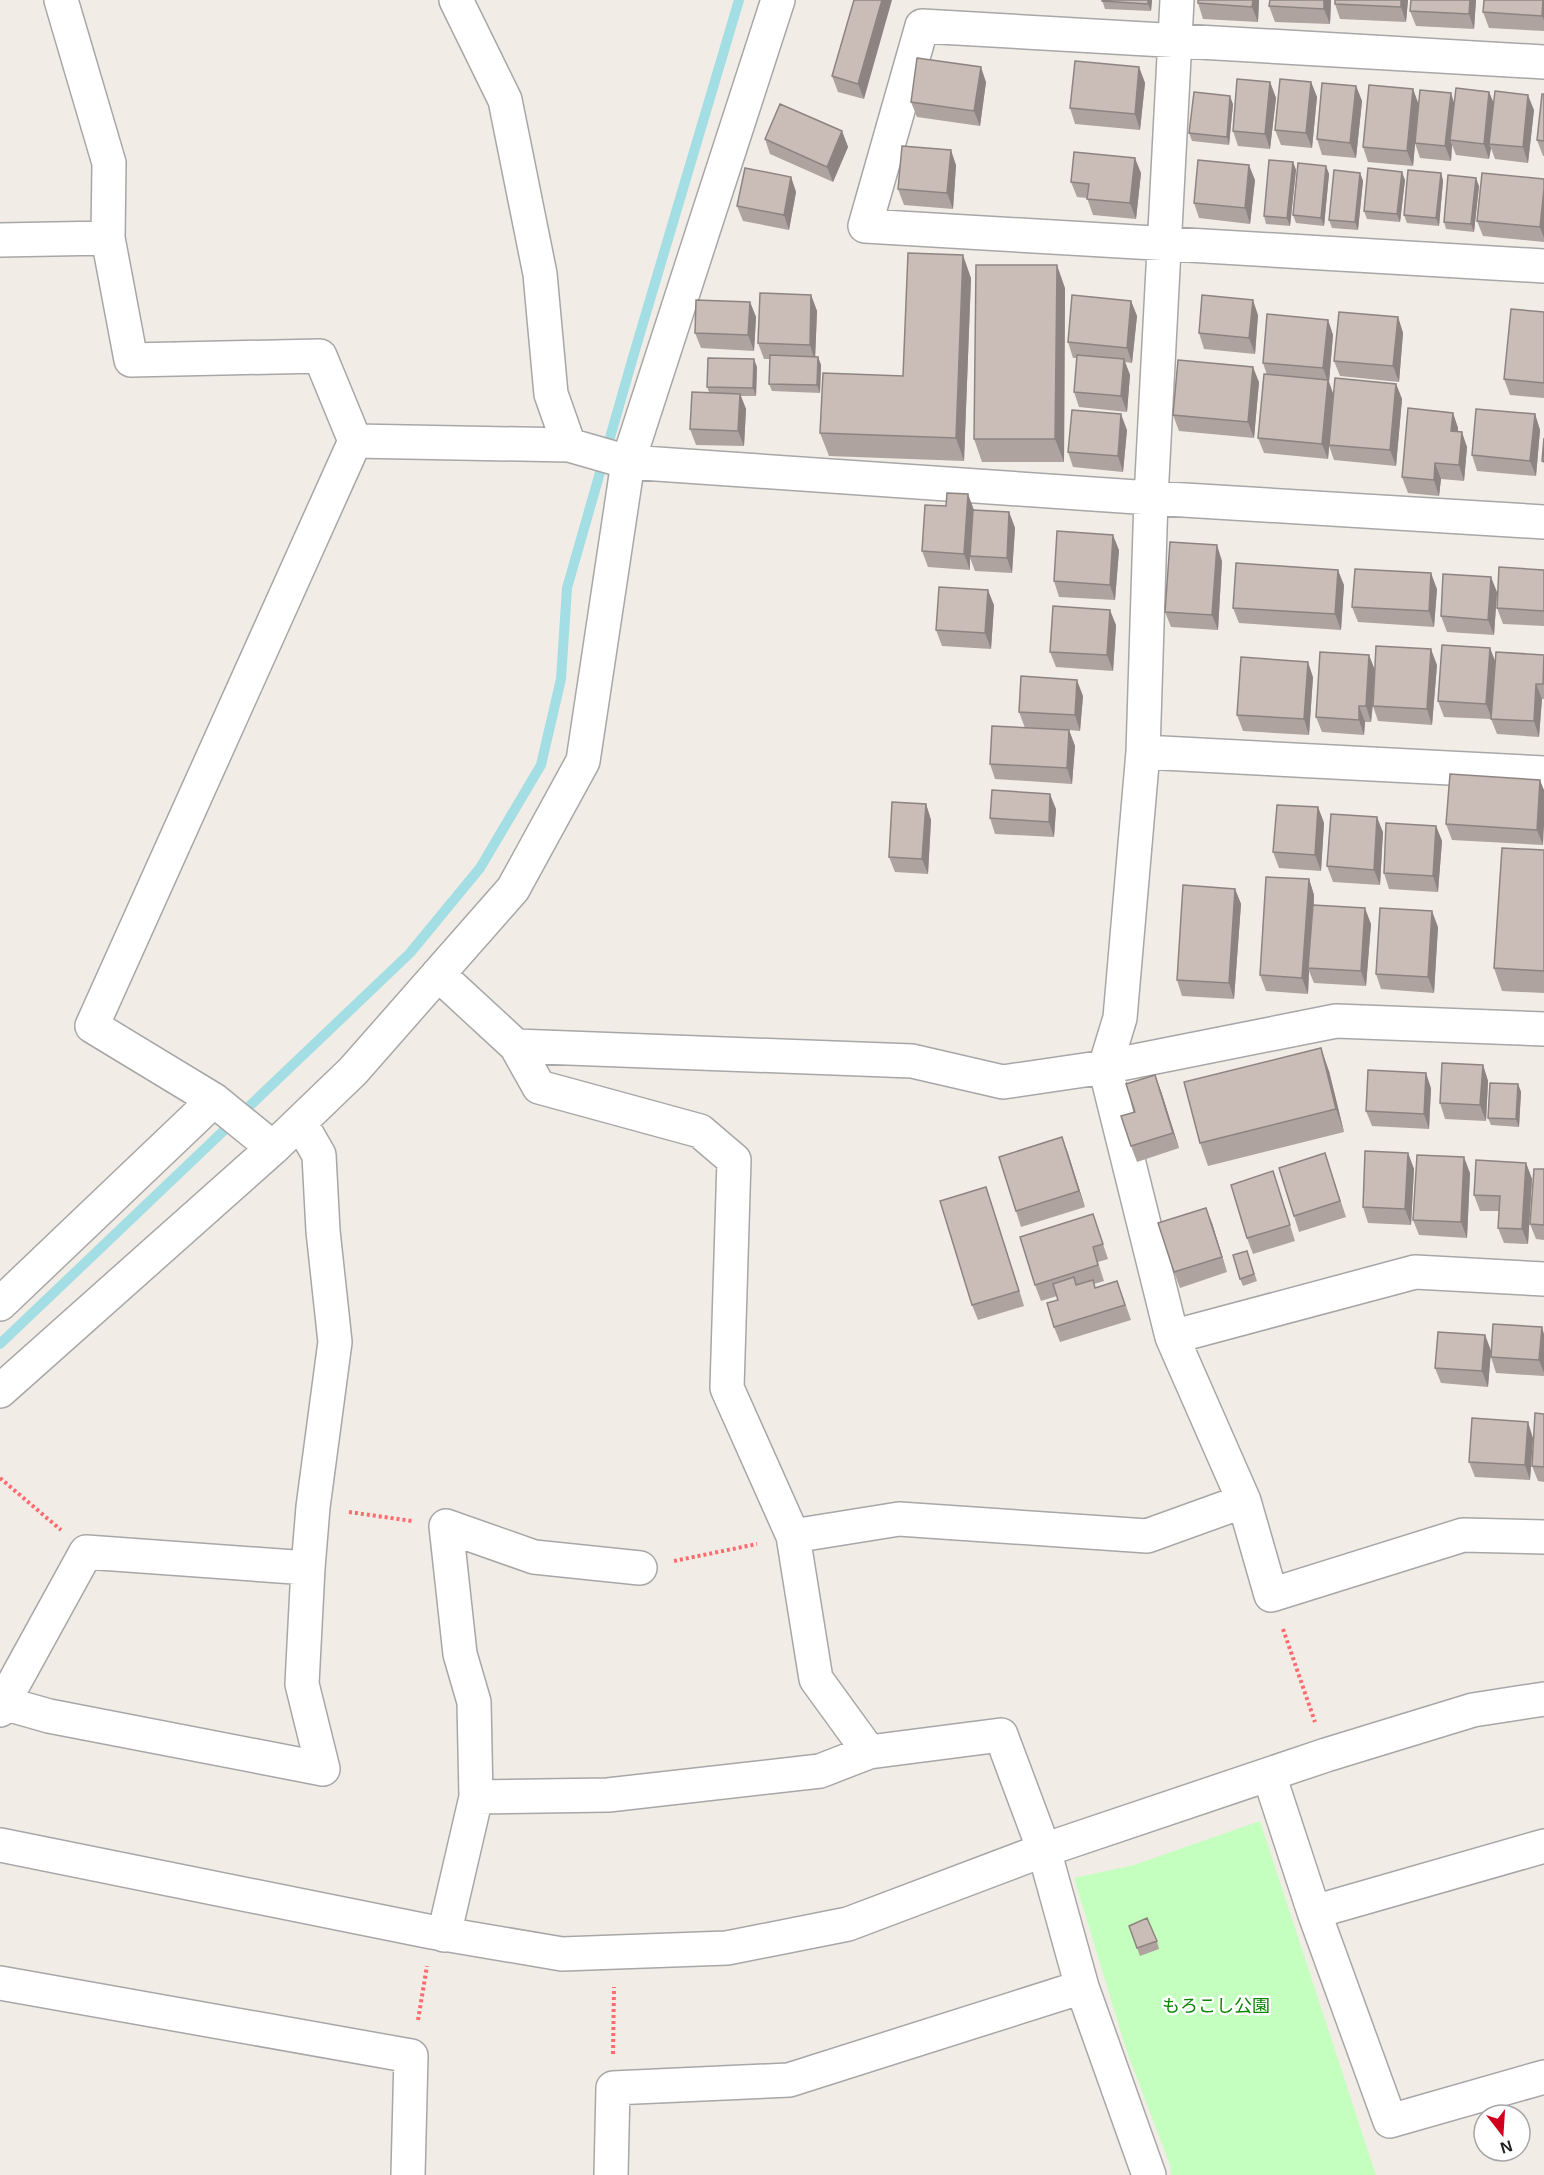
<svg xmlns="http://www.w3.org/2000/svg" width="1544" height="2175" font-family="Helvetica,'Noto Sans JP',sans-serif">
<rect width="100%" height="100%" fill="#f2ece6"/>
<!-- park -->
<path fill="#c4ffc0" d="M1260 1821 1376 2175H1171L1170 2165 1126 2049 1074 1878 1134 1865Z"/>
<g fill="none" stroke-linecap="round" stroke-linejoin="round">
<!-- stream -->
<path stroke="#a2dee3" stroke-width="10" d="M0 1344 410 953 480 868 541 765 561 679 567 588 633 357 739 0"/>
<defs>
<path id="minor" d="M61 0 109 163 108 238 131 360 320 356 355 441
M456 0 505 100 540 274 551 394 569 445
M1177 0 1151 498 1143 752 1120 1018 1105 1067 1172 1337 1244 1501 1271 1595 1463 1535 1544 1537
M1544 62 922 26 865 226 1544 266
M0 240 108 238
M1143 752 1544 773
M438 974 516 1046 912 1061 1003 1082 1105 1067 1336 1021 1544 1029
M516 1046 539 1087 700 1131 734 1160 727 1388 793 1536 816 1679 869 1752
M214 1100 273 1148
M300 1122 319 1155 323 1231 335 1342 313 1507 308 1568
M0 1304 214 1100 92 1026 355 441 569 445 628 462 1151 498 1544 522
M1172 1337 1415 1272 1544 1279
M0 1391 273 1148 353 1071 513 889 583 761 628 462 778 0
M793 1536 899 1519 1147 1536 1244 1501
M0 1710 3 1703 86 1552 308 1568 302 1684 323 1769 49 1716 3 1703
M1269 1775 1314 1912 1390 2121 1544 2077
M476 1797 474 1702 460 1654 446 1526 534 1557 640 1568
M1314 1912 1544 1846
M444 1935 476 1797 608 1795 820 1771 869 1752 1001 1735 1044 1850 1082 1987 1149 2175
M0 1983 411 2056 408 2175
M611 2175 613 2088 789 2080 1082 1987"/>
<path id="tertiary" d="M0 1845 432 1932 562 1954 727 1948 848 1924 1044 1850 1326 1755 1473 1710 1544 1699"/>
</defs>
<!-- minor casing -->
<use href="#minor" stroke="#a7a7a7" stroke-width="36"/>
<!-- tertiary casing -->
<use href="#tertiary" stroke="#a7a7a7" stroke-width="36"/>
<!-- path -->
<path stroke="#ff6a6f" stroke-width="4" stroke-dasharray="3 3" stroke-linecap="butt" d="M0 1478 61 1530
M349 1512 412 1521
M674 1561 757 1544
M1283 1629 1315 1722
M418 2020 427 1966
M613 2054 614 1987"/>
<!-- minor -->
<use href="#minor" stroke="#fff" stroke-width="33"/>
<!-- tertiary -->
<use href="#tertiary" stroke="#fff" stroke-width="33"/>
</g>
<!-- wall -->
<path fill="#aea39e" d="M854 0 864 99 838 92 832 76Z
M1102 0H1152L1151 11 1105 9Z
M1259 0 1258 22 1203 19 1198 3Z
M1270 0H1331L1330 24 1275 22 1269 6Z
M1408 0 1406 22 1340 19 1335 4Z
M1411 0H1476L1474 29 1416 26 1410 11Z
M1544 0V31L1489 28 1483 12Z
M1139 67 1145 83 1140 130 1075 124 1070 108Z
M986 82 980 126 917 117 911 102Z
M1270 82 1276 98 1270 149 1238 146 1233 131Z
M1311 82 1317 97 1312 148 1281 145 1275 130Z
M1356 86 1362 101 1356 158 1322 155 1317 139Z
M1413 89 1418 104 1454 103 1489 92 1494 103 1534 110 1528 163 1495 159 1491 148 1489 159 1456 155 1452 145 1451 161 1420 158 1415 143 1413 166 1368 162 1363 147Z
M1544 94V156H1543L1537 140Z
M1233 104 1229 145 1192 141 1189 133Z
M842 131 848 147 833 182 770 154 765 139Z
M1293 162 1296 170 1290 226 1266 224 1264 216Z
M956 165 953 209 904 205 898 189Z
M1326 166 1329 174 1324 226 1296 223 1293 215Z
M1141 173 1136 219 1093 215 1087 198 1077 197 1071 182Z
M1360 173 1363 181 1358 230 1332 228 1329 220Z
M1441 173 1443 181 1439 226 1407 223 1404 215Z
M791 177 796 192 789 230 743 221 737 206Z
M1544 179V242L1483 236 1477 221Z
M1255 180 1250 224 1199 218 1194 203Z
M1405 180 1400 222 1367 219 1364 211Z
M1479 186 1474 232 1446 229 1444 222Z
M971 278 964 461 829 456 820 433 903 376Z
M1065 288 1064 462H982L974 439Z
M811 295 817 311 815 357H818L821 365 820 393 772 391 769 384 770 359H764L758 343Z
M1131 301 1137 316 1132 363 1125 362 1130 375 1127 412 1079 407 1074 392 1077 358H1073L1068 342Z
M750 302 756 317 754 351 701 348 695 333Z
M1544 312V398L1510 395 1504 379Z
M1258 315 1255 354 1204 349 1199 333Z
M1398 317 1403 333 1399 382 1340 376 1334 361Z
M1328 320 1333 335 1329 382 1333 394 1396 384 1402 399 1396 466 1334 460 1329 446 1328 459 1264 453 1258 438 1267 375 1263 363Z
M757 367 756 396H741L746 409 744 446 696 445 690 429 709 392 707 387Z
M1259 382 1254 438 1179 431 1173 415Z
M1453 413 1458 428V431L1467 447 1464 481 1441 479 1439 496 1408 493 1402 477Z
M1535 414 1540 430 1536 476 1477 471 1472 455Z
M1127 430 1123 472 1073 467 1068 452Z
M974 510 1009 512 1015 528 1012 573 975 571 970 558V570L928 567 922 551Z
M1119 550 1115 600 1059 597 1054 581Z
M1222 561 1218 630 1171 627 1165 612Z
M1544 570V626L1503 624 1497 608Z
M1344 585 1341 630 1239 623 1233 608Z
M1437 589 1434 627 1358 622 1352 607Z
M1497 592 1494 635 1447 632 1441 616Z
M994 605 991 649 942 646 936 630Z
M1116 625 1113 671 1056 667 1050 652Z
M1490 648 1495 661 1544 655V699H1542L1539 737 1497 734 1491 719 1444 717 1438 701Z
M1369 655 1375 670 1437 665 1432 725 1378 721 1373 706 1371 722H1365L1364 735 1322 732 1316 717Z
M1313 677 1309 735 1243 731 1237 715Z
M1083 696 1080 731 1069 730 1075 746 1072 784 995 779 990 764 1025 728 1019 712Z
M1540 780 1543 845 1452 840 1446 824Z
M926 804 931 820 928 874 895 872 889 857Z
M1318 807 1324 823 1321 871 1279 868 1273 852Z
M1056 809 1054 837 995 834 990 818Z
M1436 826 1442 841 1438 892 1389 889 1384 873Z
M1383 832 1380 885 1333 882 1327 866Z
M1544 850V993L1502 991 1494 968Z
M1309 879 1314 895V905L1371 924 1366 986 1314 983 1309 971 1308 994 1266 991 1260 975Z
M1235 889 1241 904 1234 999 1182 996 1177 980Z
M1438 927 1434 993 1381 989 1376 974Z
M1483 1065 1488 1081 1486 1121 1445 1119 1440 1103Z
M1329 1071 1344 1132 1208 1166 1200 1143Z
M1518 1084 1521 1092 1519 1127 1491 1125 1488 1118Z
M1431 1088 1429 1129 1372 1126 1366 1111Z
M1161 1091 1179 1148 1137 1162 1131 1146 1135 1112Z
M1062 1137 1085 1207 1021 1227 1016 1211Z
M1325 1153 1346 1217 1299 1232 1294 1216Z
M1408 1153 1414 1169 1411 1225 1368 1223 1363 1207Z
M1526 1163 1532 1179 1528 1244 1504 1243 1498 1228 1499 1211H1480L1474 1195Z
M1544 1169V1240L1536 1239 1530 1224Z
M1470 1173 1467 1238 1419 1235 1413 1220Z
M986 1187 1024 1306 978 1320 972 1305Z
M1278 1187 1295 1241 1253 1254 1247 1238Z
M1093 1214 1108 1259 1098 1262 1104 1281 1094 1284 1096 1288 1123 1297 1131 1320 1060 1342 1054 1327 1058 1300 1057 1296 1041 1301 1035 1285Z
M1212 1223 1227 1272 1180 1288 1174 1272Z
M1247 1251 1257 1281 1243 1286 1240 1279Z
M1544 1334V1376L1496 1373 1491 1357Z
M1485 1335 1491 1351 1488 1387 1441 1383 1435 1368Z
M1544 1414V1482L1538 1481 1532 1466Z
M1533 1438 1530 1480 1475 1477 1469 1462Z
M1129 1926 1157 1941 1159 1949 1140 1956Z"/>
<!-- shaded-wall -->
<path fill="#8d8481" d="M882 0H892L864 99 858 84Z
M1148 0H1152L1151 11 1148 4Z
M1253 0H1259L1258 22 1252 7Z
M1324 0H1331L1330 24 1324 9Z
M1401 0H1408L1406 22 1401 7Z
M1470 0H1476L1474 29 1469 14Z
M1543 0H1544V20L1542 16Z
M981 67 986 82 980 126 974 111Z
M1139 67 1145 83 1140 130 1135 114Z
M1270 82 1276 98 1270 149 1265 134Z
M1311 82 1317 97 1312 148 1306 133Z
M1356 86 1362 101 1356 158 1350 143Z
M1413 89 1419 105 1413 166 1407 151Z
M1489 92 1495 107 1489 144 1491 148 1489 159 1484 144Z
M1451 93 1456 109 1450 140 1452 145 1451 161 1445 146Z
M1528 95 1534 110 1528 163 1523 147Z
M1230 96 1233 104 1229 145 1227 137Z
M842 131 848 147 833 182 827 167Z
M951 150 956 165 953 209 947 193Z
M1135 158 1141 173 1136 219 1130 203Z
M1293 162 1296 170 1290 226 1287 218Z
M1249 165 1255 180 1250 224 1245 208Z
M1326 166 1329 174 1324 226 1321 218Z
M1402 172 1405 180 1400 222 1397 214Z
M1360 173 1363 181 1358 230 1355 222Z
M1441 173 1443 181 1439 226 1436 218Z
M791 177 796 192 789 230 784 215Z
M1476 178 1479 186 1474 232 1471 224Z
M1544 189V238L1540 227Z
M963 255 971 278 964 461 956 438Z
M1057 265 1065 288 1064 462 1055 439Z
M811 295 817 311 815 361 810 345Z
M1253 300 1258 315 1255 354 1249 338Z
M1131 301 1137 316 1132 363 1127 348Z
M750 302 756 317 754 351 748 335Z
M1398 317 1403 333 1399 382 1393 366Z
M1328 320 1333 335 1329 382 1334 396 1328 459 1322 444 1328 382 1323 368Z
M818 357 821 365 820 393 817 385Z
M754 359 757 367 756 396 753 388Z
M1124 359 1130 375 1127 412 1121 396Z
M1253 367 1259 382 1254 438 1248 422Z
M1396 384 1402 399 1396 466 1390 450Z
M740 394 746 409 744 446 738 431Z
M1453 413 1458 428 1456 446 1451 431Z
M1121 414 1127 430 1123 472 1118 456Z
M1535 414 1540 430 1536 476 1530 461Z
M1462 432 1467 447 1464 481 1459 465Z
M1435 463 1441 479 1439 496 1434 480Z
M968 494 974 510 970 556V570L964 554Z
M1009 512 1015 528 1012 573 1007 558Z
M1113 535 1119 550 1115 600 1110 585Z
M1217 545 1222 561 1218 630 1212 615Z
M1338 570 1344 585 1341 630 1335 614Z
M1431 573 1437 589 1434 627 1429 611Z
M1491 577 1497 592 1494 635 1488 620Z
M988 590 994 605 991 649 985 633Z
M1110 610 1116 625 1113 671 1107 655Z
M1490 648 1496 664 1492 719 1486 704Z
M1431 649 1437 665 1432 725 1427 709Z
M1369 655 1375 671 1371 722 1366 706Z
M1308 662 1313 677 1309 735 1304 719Z
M1077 680 1083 696 1080 731 1075 715Z
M1536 684 1542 699 1539 737 1534 721Z
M1359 706 1365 722 1364 735 1359 720Z
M1069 730 1075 746 1072 784 1067 768Z
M1540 780 1544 790V826L1543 845 1537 830Z
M1050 794 1056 809 1054 837 1049 822Z
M926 804 931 820 928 874 922 859Z
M1318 807 1324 823 1321 871 1315 855Z
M1377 817 1383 832 1380 885 1374 870Z
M1436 826 1442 841 1438 892 1433 876Z
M1309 879 1314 895 1310 968H1308L1309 971 1308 994 1302 978Z
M1235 889 1241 904 1234 999 1229 983Z
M1365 908 1371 924 1366 986 1361 971Z
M1432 911 1438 927 1434 993 1428 977Z
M1321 1048 1329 1071 1344 1132 1336 1109Z
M1483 1065 1488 1081 1486 1121 1480 1105Z
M1426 1073 1431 1088 1429 1129 1424 1114Z
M1155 1075 1161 1091 1179 1148 1173 1133Z
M1518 1084 1521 1092 1519 1127 1516 1119Z
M1062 1137 1068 1153 1085 1207 1079 1191Z
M1408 1153 1414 1169 1411 1225 1405 1209Z
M1464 1157 1470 1173 1467 1238 1461 1222Z
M1526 1163 1532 1179 1528 1244 1522 1229Z
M986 1187 991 1202 1024 1306 1019 1291Z
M1206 1208 1212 1223 1227 1272 1222 1257Z
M1542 1327 1544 1334V1373L1539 1360Z
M1485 1335 1491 1351 1488 1387 1482 1371Z
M1528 1422 1533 1438 1530 1480 1525 1465Z"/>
<!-- building -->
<path fill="#cabdb8" stroke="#8d8481" stroke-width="1.5" d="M854 0H882L858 84 832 76Z
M1102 0H1148V4L1102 1Z
M1198 0H1253L1252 7 1198 3Z
M1270 0H1324V9L1269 6Z
M1335 0H1401V7L1335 4Z
M1411 0H1470L1469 14 1410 11Z
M1484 0H1543L1542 16 1483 12Z
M917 58 981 67 974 111 911 102Z
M1075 61 1139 67 1135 114 1070 108Z
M1237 79 1270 82 1265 134 1233 131Z
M1280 79 1311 82 1306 133 1275 130Z
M1322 83 1356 86 1350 143 1317 139Z
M1369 85 1413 89 1407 151 1363 147Z
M1456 88 1489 92 1484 144 1450 140Z
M1420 90 1451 93 1445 146 1415 143Z
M1495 91 1528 95 1523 147 1489 144Z
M1194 92 1230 96 1227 137 1189 133Z
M1542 94H1544V141L1537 140Z
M780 104 842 131 827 167 765 139Z
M902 146 951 150 947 193 898 189Z
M1074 152 1135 158 1130 203 1087 199 1089 184 1071 182Z
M1198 160 1249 165 1245 208 1194 203Z
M1269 160 1293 162 1287 218 1264 216Z
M1298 163 1326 166 1321 218 1293 215Z
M745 168 791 177 784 215 737 206Z
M1368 168 1402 172 1397 214 1364 211Z
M1334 170 1360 173 1355 222 1329 220Z
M1408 170 1441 173 1436 218 1404 215Z
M1482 173 1544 179V189L1540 227 1477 221Z
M1448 175 1476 178 1471 224 1444 222Z
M908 253 963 255 956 438 820 433 823 373 903 376Z
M976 265H1057L1055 439H974Z
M760 293 811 295 810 345 758 343Z
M1072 295 1131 301 1127 348 1068 342Z
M1202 295 1253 300 1249 338 1199 333Z
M696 300 750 302 748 335 695 333Z
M1511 309 1544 312V383L1504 379Z
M1339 312 1398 317 1393 366 1334 361Z
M1267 314 1328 320 1323 368 1263 363Z
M770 355 818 357 817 385 769 384Z
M1077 355 1124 359 1121 396 1074 392Z
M708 358 754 359 753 388 707 387Z
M1178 360 1253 367 1248 422 1173 415Z
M1264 374 1328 380 1322 444 1258 438Z
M1335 378 1396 384 1390 450 1329 445Z
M692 392 740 394 738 431 690 429Z
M1408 408 1453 413 1451 431 1462 432 1459 465 1435 463 1434 480 1402 477Z
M1476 409 1535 414 1530 461 1472 455Z
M1072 410 1121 414 1118 456 1068 452Z
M1544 438V462L1542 461Z
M947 493 968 494 964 554 922 551 925 505 946 506Z
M973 510 1009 512 1007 558 970 556Z
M1057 531 1113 535 1110 585 1054 581Z
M1170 542 1217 545 1212 615 1165 612Z
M1236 563 1338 570 1335 614 1233 608Z
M1499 567 1544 570V611L1497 608Z
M1355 569 1431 573 1429 611 1352 607Z
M1443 574 1491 577 1488 620 1441 616Z
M939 587 988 590 985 633 936 630Z
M1053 606 1110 610 1107 655 1050 652Z
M1442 645 1490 648 1486 704 1438 701Z
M1376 646 1431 649 1427 709 1373 706Z
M1320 652 1369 655 1366 706H1359V720L1316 717Z
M1496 652 1544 655 1543 684H1536L1534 721 1491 719Z
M1241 657 1308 662 1304 719 1237 715Z
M1021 676 1077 680 1075 715 1019 712Z
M992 726 1069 730 1067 768 990 764Z
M1450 774 1540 780 1537 830 1446 824Z
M992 790 1050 794 1049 822 990 818Z
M892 802 926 804 922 859 889 857Z
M1277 805 1318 807 1315 855 1273 852Z
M1331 814 1377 817 1374 870 1327 866Z
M1386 823 1436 826 1433 876 1384 873Z
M1502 848 1544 850V971L1494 968Z
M1266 877 1309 879 1302 978 1260 975Z
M1183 885 1235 889 1229 983 1177 980Z
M1313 905 1365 908 1361 971 1308 968Z
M1380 908 1432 911 1428 977 1376 974Z
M1321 1048 1336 1109 1200 1143 1184 1082Z
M1442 1063 1483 1065 1480 1105 1440 1103Z
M1368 1070 1426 1073 1424 1114 1366 1111Z
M1155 1075 1173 1133 1131 1146 1121 1116 1135 1112 1126 1084Z
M1490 1083 1518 1084 1516 1119 1488 1118Z
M1062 1137 1079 1191 1016 1211 999 1157Z
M1365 1151 1408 1153 1405 1209 1363 1207Z
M1325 1153 1340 1201 1294 1216 1279 1168Z
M1417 1155 1464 1157 1461 1222 1413 1220Z
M1476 1160 1526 1163 1522 1229 1498 1228 1500 1196 1474 1195Z
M1534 1169H1544V1225L1530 1224Z
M1273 1171 1290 1225 1247 1238 1231 1185Z
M986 1187 1019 1291 972 1305 940 1201Z
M1206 1208 1222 1257 1174 1272 1158 1223Z
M1093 1214 1103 1244 1093 1247 1098 1265 1035 1285 1020 1237Z
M1247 1251 1254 1274 1240 1279 1233 1255Z
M1074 1277 1076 1285 1093 1280 1095 1288 1117 1281 1125 1305 1054 1327 1047 1303 1058 1300 1053 1284Z
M1493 1324 1542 1327 1539 1360 1491 1357Z
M1438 1332 1485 1335 1482 1371 1435 1368Z
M1535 1413 1544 1414V1467L1532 1466Z
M1472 1418 1528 1422 1525 1465 1469 1462Z
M1147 1918 1157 1941 1137 1948 1129 1926Z"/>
<g text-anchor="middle" stroke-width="5" stroke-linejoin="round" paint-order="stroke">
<!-- park labels -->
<g font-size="18" fill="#088601" stroke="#fff">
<text x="1216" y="2012">もろこし公園</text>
</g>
</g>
<!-- north arrow -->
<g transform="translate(1502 2133) rotate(163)"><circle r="28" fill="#ffffff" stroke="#a6a6a6" stroke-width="1.5"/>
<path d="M0-4.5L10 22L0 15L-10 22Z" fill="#d1001d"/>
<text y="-9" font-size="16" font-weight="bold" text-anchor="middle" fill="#202020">N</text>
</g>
</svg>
